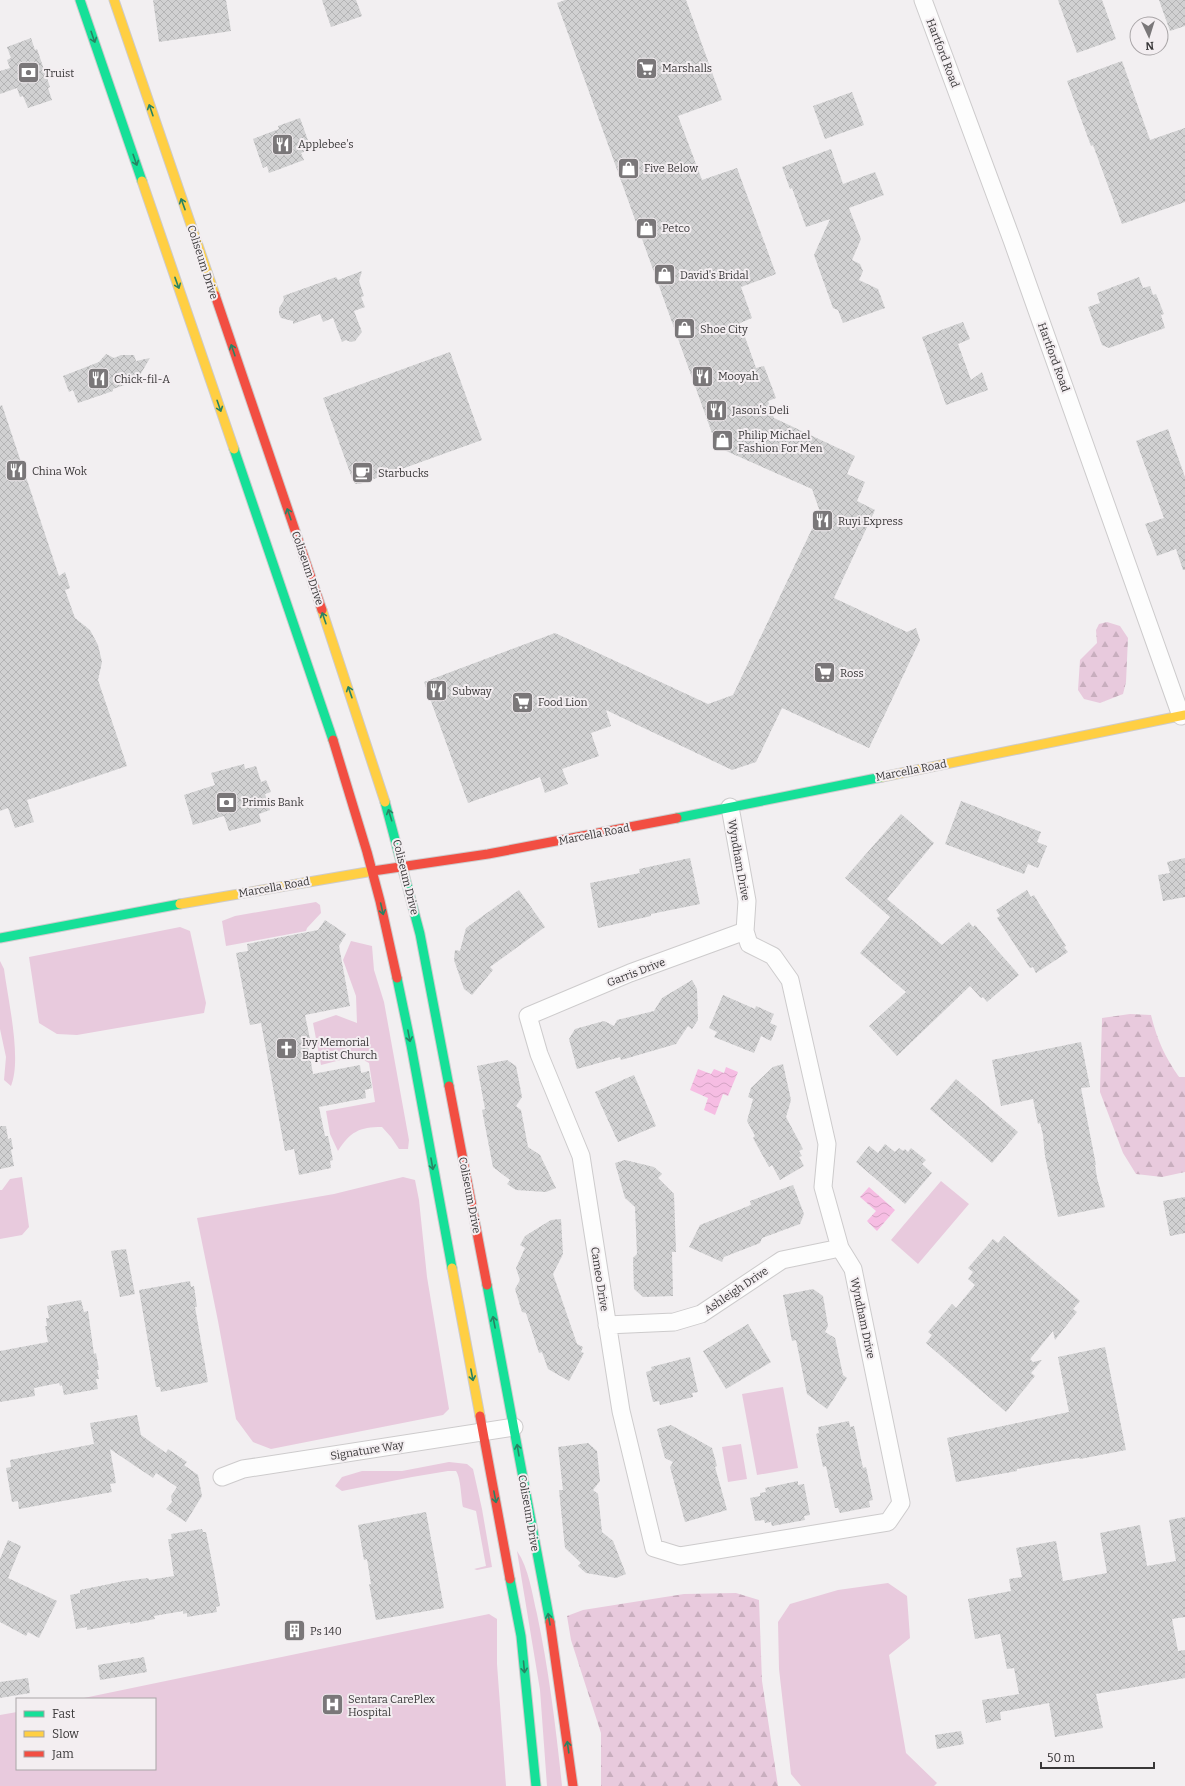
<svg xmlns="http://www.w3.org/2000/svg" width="1185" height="1786" font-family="Bitter,serif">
<defs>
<pattern id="forest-firs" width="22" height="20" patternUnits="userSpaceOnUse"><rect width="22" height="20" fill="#e8cadd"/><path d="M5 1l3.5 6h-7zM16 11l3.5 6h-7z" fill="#c8aebe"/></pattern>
<pattern id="water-waves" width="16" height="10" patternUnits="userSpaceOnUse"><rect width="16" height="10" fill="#f6bde3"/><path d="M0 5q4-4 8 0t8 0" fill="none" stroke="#d4a3c4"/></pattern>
<pattern id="building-cross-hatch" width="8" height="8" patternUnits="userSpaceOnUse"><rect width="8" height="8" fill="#d1d1d2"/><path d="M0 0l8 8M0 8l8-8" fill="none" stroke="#b4b4b5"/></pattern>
</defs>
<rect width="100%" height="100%" fill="#f2eff1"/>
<!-- grass -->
<path fill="#e8cadd" d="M316 902 320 905 321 913 307 928 306 931 226 946 222 921 235 916Z
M180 927 190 931 206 1003 204 1013 77 1035 57 1034 39 1023 29 957Z
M351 941 372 946 374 970 384 1002 409 1140 408 1149H399L391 1137 382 1127C359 1127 350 1132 338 1151L330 1134 326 1111 375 1102 369 1063 356 1056 321 1065 313 1023 336 1015 357 1023 356 996 343 960Z
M0 961 4 969C8 1000 22 1059 11 1086L4 1080 6 1057 0 1029Z
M22 1177 29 1227 22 1235 0 1239V1190H2L10 1179Z
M403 1177 415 1180 419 1200 427 1277 449 1409 443 1415 271 1449 253 1442 236 1419 218 1321 197 1218 334 1194Z
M941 1181 969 1204 918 1264 891 1240Z
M783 1387 798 1468 757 1475 742 1394Z
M741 1444 747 1479 728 1482 722 1447Z
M449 1462 467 1464 473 1469 482 1509 492 1567 477 1570 474 1569 486 1566 476 1511 463 1507C461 1498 461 1478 456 1471H448L412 1477 342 1491 335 1486 342 1477 362 1471H402Z
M517 1551C529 1568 532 1594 537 1614 549 1671 556 1728 562 1786H547L540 1690Z
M888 1583 907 1596 910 1638 889 1655 906 1753 937 1783 934 1786H801L791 1774 779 1669 778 1622 790 1604 838 1590Z
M489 1614 497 1619V1664L506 1786H0V1715L17 1712V1769H155V1699H79Z"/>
<!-- forest -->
<path fill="url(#forest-firs)" d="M1107 622 1120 626 1128 638 1126 682 1123 694 1100 703 1084 699 1078 690 1080 660 1097 643 1096 630 1099 624Z
M1130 1014 1151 1015C1157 1040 1165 1057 1179 1077H1185V1172L1162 1177 1136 1174 1123 1153 1100 1092 1102 1018Z
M736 1593 759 1600 762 1681 778 1786H601V1733L571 1640 567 1616 583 1610 684 1594Z"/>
<!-- water -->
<path fill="url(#water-waves)" d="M726 1067 738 1072 728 1096 723 1094 715 1115 704 1110 708 1098 690 1090 698 1069 711 1074 714 1069 724 1073Z
M869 1187 895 1210 877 1231 867 1221 876 1211 860 1197Z"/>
<!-- building -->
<path fill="url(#building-cross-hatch)" d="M153 0H226L231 31 159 42Z
M322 0H356L362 16 331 27Z
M565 0H686L722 100 678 116 702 180 737 168 776 274 741 287 752 318 740 323 756 368 764 366 776 398 768 401 774 418 855 456 847 474 865 482 857 501 875 510 834 598 907 632 916 628 920 640 869 748 782 708 756 762 732 770 606 710 611 726 591 733 599 756 562 769 568 784 545 793 540 777 468 803 424 682 555 633 708 704 733 695 820 512 812 489 717 447 557 3Z
M1058 0H1102L1116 39 1077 53Z
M1159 0H1185V26L1170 31Z
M31 38 35 50 37 49 50 87 48 88 52 100 28 108 23 96 20 97 17 88 0 94V71L10 68 7 60 11 58 7 47Z
M1122 61 1150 140 1185 128V202L1122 224 1093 145 1091 146 1067 81Z
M852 92 864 125 825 139 813 106Z
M300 118 311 149 301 153 304 160 269 173 267 166 263 168 253 139 279 129 278 126Z
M831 149 843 184 875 172 884 195 849 208 861 239 852 260 860 264 863 271 859 280 878 289 885 308 843 323 838 310 833 308 814 255 830 219 806 227 792 188 790 189 782 167Z
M362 271 359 281 364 296 361 297 365 307 354 311 362 332 355 341 351 342 346 340 342 342 333 318 323 322 320 314 293 324V321L281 318 279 314V308L284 300 283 296 336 277 338 280Z
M1139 277 1143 288 1150 286 1153 295 1156 294 1164 314 1161 315 1165 328 1109 348 1102 345 1088 307 1100 303 1097 293Z
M963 322 970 339 958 344 971 380 982 372 988 390 946 405 922 337Z
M450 352 482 440 360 484H356L353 481 323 398Z
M106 354 114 358 121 355H134L136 361 150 358 140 375 130 383 113 389V391L78 403 73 390 69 392 63 376 99 362Z
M2 405 59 576 65 572 70 588 65 590 75 618 90 630 98 645 102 662 98 680 127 766 27 800 34 822 15 828 8 808 0 811V406Z
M1168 429 1185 477V570H1183L1176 549 1157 556 1152 542 1145 524 1164 518 1136 441Z
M244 764 245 769 256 766 261 782 266 780 271 792 265 794 270 810 259 814 261 822 229 831 224 816 193 825 184 795 215 785 211 773Z
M961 801 1041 832 1037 842 1047 846 1038 868 1028 864 1024 874 945 844Z
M901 814 934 843 887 899 942 945 969 922 973 927 975 925 1019 975 987 1002 983 997 981 998 970 986 897 1056 869 1026 906 992 860 953 890 917 845 878Z
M690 858 700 904 651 914V916L598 928 590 883 640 873 639 869Z
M1185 858V897L1163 901 1158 875 1170 873 1167 862Z
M519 890 545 927 490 967 493 970 472 995 464 989 454 960 455 950 460 951 466 928Z
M1027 890 1031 897 1034 895 1038 902 1066 946 1064 947 1068 952 1036 973 1033 967 1030 968 997 918 1000 916 996 910Z
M325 920 346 934 339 946 350 1006 305 1015 311 1044 308 1045 313 1074 360 1065 361 1073 369 1071 372 1088 365 1090 366 1098 319 1107 325 1136H328L333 1160 330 1161 331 1168 299 1175 294 1149 285 1151 261 1023 250 1025 236 953 248 951 247 944 318 930Z
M692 980 697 989 698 1020 692 1029 688 1026 676 1044 621 1060 620 1057 577 1069 569 1039 575 1029 604 1021 614 1026 617 1020 654 1011 662 998Z
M723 995 755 1009 756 1006 774 1014 770 1023 777 1026 771 1041 761 1036 754 1053 714 1037 717 1032 709 1028Z
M1081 1042 1090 1087 1081 1088 1096 1165H1095L1097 1178 1105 1207 1058 1217 1045 1156 1043 1135 1040 1123 1038 1124 1033 1099 1001 1106 992 1060Z
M507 1060 516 1066 522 1097 516 1106 521 1110 528 1147 540 1155 556 1188 546 1192 516 1190 507 1184 510 1180 493 1167 482 1110 485 1109 477 1066Z
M783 1064 791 1100 786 1117 803 1149 799 1151 802 1156 799 1157 804 1166 780 1180 772 1165 769 1167 753 1138 755 1136 747 1121 753 1099 748 1097 751 1088 773 1067Z
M634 1075 656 1126 618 1142 595 1092Z
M956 1079 1018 1132 992 1163 930 1109Z
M0 1126H6L8 1139 11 1138 13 1149 11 1150 14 1166 0 1169Z
M885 1144 895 1152 899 1148 903 1151 905 1149 908 1152 911 1148 926 1160 922 1164 932 1173 905 1204 856 1162 869 1146 878 1153Z
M625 1160 654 1167 662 1174 658 1178 674 1194 676 1252H672L673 1296 643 1297 634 1289 633 1258 637 1254 635 1207 625 1198 615 1163Z
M793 1185 804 1214 800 1224 762 1238 760 1243 724 1257 722 1262 689 1247 700 1225 751 1205 750 1201Z
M1185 1197V1233L1170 1236 1163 1201Z
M561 1219 563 1254 553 1274 577 1344 583 1347 581 1352 584 1353 569 1381 548 1369 542 1352 539 1353 526 1313 522 1312 515 1289 520 1280 516 1268 525 1248 520 1245 525 1236 551 1220Z
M1004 1236 1080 1301 1073 1309 1077 1312 1055 1340 1053 1331 1030 1359 1033 1362 1042 1360 1031 1373 1035 1376 1006 1412 926 1343 932 1335 928 1332 952 1304 956 1308 975 1285 968 1279 973 1272 968 1268 993 1239 998 1243Z
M126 1249 135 1294 120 1297 111 1251Z
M190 1281 191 1287 194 1286 197 1307H195L208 1382 161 1392 160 1387H156L139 1290Z
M813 1289 823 1296 828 1326 825 1332 835 1338 843 1375 847 1378 827 1409 807 1394 796 1340 792 1341 783 1295Z
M81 1300 84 1312 88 1311 94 1354 96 1353 99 1370H97L99 1379H96L98 1389 64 1395 62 1385 60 1386 59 1383 34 1388 35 1396 0 1402V1351L48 1342 45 1326H47L46 1318H49L47 1306Z
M748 1324 771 1362 726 1389 703 1351Z
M1105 1347 1126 1450 1080 1459 1079 1458 1050 1463 1017 1469V1471L956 1482 947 1438 1069 1412 1058 1357Z
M690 1357 698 1392 692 1393 693 1397 660 1405 659 1401 653 1402 646 1372 652 1370 651 1367Z
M137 1415 141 1435 166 1453 168 1449 187 1462 184 1465 198 1475 202 1496 186 1522 166 1509 172 1502 171 1496 177 1487 156 1473 153 1478 110 1449 116 1483 110 1484 112 1492 19 1509 18 1501 12 1502 6 1468 11 1467 10 1460 94 1444 90 1423Z
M849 1421 850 1427 854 1426 863 1468 866 1467 873 1500 869 1501 870 1507 840 1513 838 1508H835L826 1466 823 1467 816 1434 819 1433 818 1427Z
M671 1425 712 1448 717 1466 715 1467 727 1510 685 1522 670 1467 673 1462 665 1458 657 1429Z
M588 1443 597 1451 600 1481 593 1490 598 1494 602 1532 613 1541 626 1574 616 1578 586 1573 578 1566 581 1563 565 1548 559 1490H563L558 1447Z
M798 1481V1485L804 1484 810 1515 804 1516 805 1520 772 1526 771 1522 765 1523 764 1520 755 1521 750 1498 760 1496V1493L766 1492 765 1488Z
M426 1512 444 1608 376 1620 369 1584H371L367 1559 364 1560 358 1525Z
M1185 1517V1617L1172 1619 1178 1651 1185 1650V1678L1096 1694 1103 1728 1055 1737 1049 1703 1000 1712 1001 1720 986 1723 982 1700 1019 1694 1014 1668 1007 1669 1000 1634 975 1639 968 1599 1011 1591 1009 1579 1022 1577 1016 1548 1056 1541 1063 1581 1107 1573 1100 1533 1140 1525 1147 1566 1176 1561 1169 1520Z
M202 1529 203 1532H206L214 1572 220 1606 216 1607 217 1612 187 1617V1613L183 1614V1611L154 1616 155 1619 130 1624V1622L87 1630V1627L76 1629 70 1595 80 1593V1590L124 1581 148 1578 149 1580 174 1576 168 1539H172L171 1534Z
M8 1540 21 1546 8 1578 57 1601 39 1638 28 1632 26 1636 0 1622V1559Z
M300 1623 302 1635 289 1638 287 1626Z
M144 1657 147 1672 100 1680 98 1665Z
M28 1678 30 1693 0 1698V1682Z
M961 1731 964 1744 937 1749 935 1735Z"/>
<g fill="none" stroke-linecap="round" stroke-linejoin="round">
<defs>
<path id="street" d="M923 0 1012 240 1181 716
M730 807 747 901 745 931 749 944 773 956 790 980 827 1144 823 1187 840 1248 853 1269 901 1503 888 1522 680 1556 654 1548 621 1411 581 1156 539 1054 528 1016 630 973 745 931
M607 1325 674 1322 701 1314 782 1260 840 1248
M222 1477 243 1469 514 1427"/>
<path id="fast" d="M80 0 142 181
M234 449 333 740
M385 802 420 934 449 1086
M677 818 882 777
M0 938 180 904
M397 978 411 1045 452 1268
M487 1285 550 1622
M510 1579 521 1636 536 1786"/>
<path id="slow" d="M114 0 215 295
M142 181 234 449
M322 610 385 802
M882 777 1185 715
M180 904 373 871
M452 1268 480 1416"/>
<path id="jam" d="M215 295 322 610
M333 740 367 852 380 901 397 978
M373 871 488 854 677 818
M449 1086 487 1285
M480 1416 510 1579
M550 1622 573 1786"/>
</defs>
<!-- street casing -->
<use href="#street" stroke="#cdcbcc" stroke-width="19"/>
<!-- fast casing -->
<use href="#fast" stroke="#cdcbcc" stroke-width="11"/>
<!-- slow casing -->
<use href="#slow" stroke="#cdcbcc" stroke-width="11"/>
<!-- jam casing -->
<use href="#jam" stroke="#cdcbcc" stroke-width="11"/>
<!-- street -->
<use href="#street" stroke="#fdfdfd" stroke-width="17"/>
<!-- fast -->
<use href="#fast" stroke="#16e098" stroke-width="9"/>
<!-- slow -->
<use href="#slow" stroke="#ffcf43" stroke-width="9"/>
<!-- jam -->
<use href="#jam" stroke="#f24e42" stroke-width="9"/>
</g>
<!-- one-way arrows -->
<defs><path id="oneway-shaft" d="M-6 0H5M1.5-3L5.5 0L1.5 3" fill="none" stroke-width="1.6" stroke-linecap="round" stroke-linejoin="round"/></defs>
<g stroke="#298363">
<use href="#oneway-shaft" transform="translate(93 37) rotate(71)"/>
<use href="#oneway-shaft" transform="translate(151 110) rotate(-109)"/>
<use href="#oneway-shaft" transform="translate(135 160) rotate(71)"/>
<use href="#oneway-shaft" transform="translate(183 204) rotate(-110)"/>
<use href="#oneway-shaft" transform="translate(177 283) rotate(70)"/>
<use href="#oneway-shaft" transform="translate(233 350) rotate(-109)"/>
<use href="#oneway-shaft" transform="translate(219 406) rotate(71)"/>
<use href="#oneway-shaft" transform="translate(289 514) rotate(-109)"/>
<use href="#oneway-shaft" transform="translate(324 618) rotate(-109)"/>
<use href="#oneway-shaft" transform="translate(350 692) rotate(-109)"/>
<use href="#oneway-shaft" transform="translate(390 815) rotate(-107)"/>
<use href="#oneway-shaft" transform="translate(382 909) rotate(77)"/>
<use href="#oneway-shaft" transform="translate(409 1036) rotate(79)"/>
<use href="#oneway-shaft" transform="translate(432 1164) rotate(80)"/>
<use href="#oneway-shaft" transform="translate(494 1322) rotate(-101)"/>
<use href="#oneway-shaft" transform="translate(472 1375) rotate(79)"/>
<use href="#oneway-shaft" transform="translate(518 1450) rotate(-100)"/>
<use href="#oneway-shaft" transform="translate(495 1497) rotate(79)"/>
<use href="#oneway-shaft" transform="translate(549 1619) rotate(-100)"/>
<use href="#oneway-shaft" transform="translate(524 1667) rotate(85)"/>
<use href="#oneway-shaft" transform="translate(568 1747) rotate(-98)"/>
</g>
<!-- icons -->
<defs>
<symbol id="supermarket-square" viewBox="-11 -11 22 22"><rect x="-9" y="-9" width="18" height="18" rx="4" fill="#7a7779" stroke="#f3eef1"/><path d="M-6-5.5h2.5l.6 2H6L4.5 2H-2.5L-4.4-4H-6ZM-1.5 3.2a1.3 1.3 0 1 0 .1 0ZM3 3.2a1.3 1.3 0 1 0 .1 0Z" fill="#fff"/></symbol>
<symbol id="bank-square" viewBox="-11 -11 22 22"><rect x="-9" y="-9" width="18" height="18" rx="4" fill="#7a7779" stroke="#f3eef1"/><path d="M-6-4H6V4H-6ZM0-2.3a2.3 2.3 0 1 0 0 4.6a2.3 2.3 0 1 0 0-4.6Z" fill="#fff"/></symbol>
<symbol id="restaurant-square" viewBox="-11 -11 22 22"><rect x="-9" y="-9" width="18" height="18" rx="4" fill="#7a7779" stroke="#f3eef1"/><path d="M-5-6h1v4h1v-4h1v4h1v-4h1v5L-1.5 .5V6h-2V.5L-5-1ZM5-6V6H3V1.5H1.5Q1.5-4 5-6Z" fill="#fff"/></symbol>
<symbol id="shop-square" viewBox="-11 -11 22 22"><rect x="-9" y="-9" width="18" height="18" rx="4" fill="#7a7779" stroke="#f3eef1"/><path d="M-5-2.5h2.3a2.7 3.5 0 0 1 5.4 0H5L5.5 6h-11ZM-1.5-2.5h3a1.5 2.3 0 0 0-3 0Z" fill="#fff"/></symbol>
<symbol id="cafe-square" viewBox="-11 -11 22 22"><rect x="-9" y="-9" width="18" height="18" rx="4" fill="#7a7779" stroke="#f3eef1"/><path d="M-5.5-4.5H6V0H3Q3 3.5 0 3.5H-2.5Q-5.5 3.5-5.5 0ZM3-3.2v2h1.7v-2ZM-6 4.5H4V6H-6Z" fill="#fff"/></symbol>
<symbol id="church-square" viewBox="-11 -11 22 22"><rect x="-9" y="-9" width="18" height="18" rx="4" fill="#7a7779" stroke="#f3eef1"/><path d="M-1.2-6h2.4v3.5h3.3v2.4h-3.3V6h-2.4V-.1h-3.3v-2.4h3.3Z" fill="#fff"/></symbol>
<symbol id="building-square" viewBox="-11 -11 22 22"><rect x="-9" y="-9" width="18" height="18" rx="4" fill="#7a7779" stroke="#f3eef1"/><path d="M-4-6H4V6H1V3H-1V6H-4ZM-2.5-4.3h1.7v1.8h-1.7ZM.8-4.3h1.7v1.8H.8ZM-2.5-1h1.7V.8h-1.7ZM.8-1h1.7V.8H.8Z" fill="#fff"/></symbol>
<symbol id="hospital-square" viewBox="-11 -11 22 22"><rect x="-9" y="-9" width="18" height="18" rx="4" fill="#7a7779" stroke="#f3eef1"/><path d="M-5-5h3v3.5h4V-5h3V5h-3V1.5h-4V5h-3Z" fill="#fff"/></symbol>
</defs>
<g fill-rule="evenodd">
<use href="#supermarket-square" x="634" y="56" width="25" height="25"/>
<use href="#bank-square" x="16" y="60" width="25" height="25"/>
<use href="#restaurant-square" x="270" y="132" width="25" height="25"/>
<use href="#shop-square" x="616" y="156" width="25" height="25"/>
<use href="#shop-square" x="634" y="216" width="25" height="25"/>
<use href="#shop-square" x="652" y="262" width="25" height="25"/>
<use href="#shop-square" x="672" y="316" width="25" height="25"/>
<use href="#restaurant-square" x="690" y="364" width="25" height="25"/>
<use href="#restaurant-square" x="86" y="366" width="25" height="25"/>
<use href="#restaurant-square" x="704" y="398" width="25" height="25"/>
<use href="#shop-square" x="710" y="428" width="25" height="25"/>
<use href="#restaurant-square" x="4" y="458" width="25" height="25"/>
<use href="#cafe-square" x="350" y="460" width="25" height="25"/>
<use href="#restaurant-square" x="810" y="508" width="25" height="25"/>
<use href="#supermarket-square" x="812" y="660" width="25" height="25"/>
<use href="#restaurant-square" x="424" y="678" width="25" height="25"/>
<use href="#supermarket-square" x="510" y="690" width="25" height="25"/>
<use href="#bank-square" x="214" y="790" width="25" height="25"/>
<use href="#church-square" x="274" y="1036" width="25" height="25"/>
<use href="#building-square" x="282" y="1618" width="25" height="25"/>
<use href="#hospital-square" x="320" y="1692" width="25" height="25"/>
</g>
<g text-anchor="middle" stroke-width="4" stroke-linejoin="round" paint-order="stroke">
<!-- street labels -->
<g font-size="11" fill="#393738" stroke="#f3eef1">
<text transform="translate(943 53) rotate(69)" y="4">Hartford Road</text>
<text transform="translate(203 262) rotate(72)" y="4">Coliseum Drive</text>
<text transform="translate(1054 357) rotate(70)" y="4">Hartford Road</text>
<text transform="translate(308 568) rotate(71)" y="4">Coliseum Drive</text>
<text transform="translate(911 770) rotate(-11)" y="4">Marcella Road</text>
<text transform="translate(594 834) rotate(-11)" y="4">Marcella Road</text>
<text transform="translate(739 860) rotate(80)" y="4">Wyndham Drive</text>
<text transform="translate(406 877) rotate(76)" y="4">Coliseum Drive</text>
<text transform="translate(274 887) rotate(-10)" y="4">Marcella Road</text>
<text transform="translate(636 972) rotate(-21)" y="4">Garris Drive</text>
<text transform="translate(470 1195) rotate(79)" y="4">Coliseum Drive</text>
<text transform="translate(600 1279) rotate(81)" y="4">Cameo Drive</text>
<text transform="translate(736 1290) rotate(-34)" y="4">Ashleigh Drive</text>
<text transform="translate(863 1318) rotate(78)" y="4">Wyndham Drive</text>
<text transform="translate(367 1450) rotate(-9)" y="4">Signature Way</text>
<text transform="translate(529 1513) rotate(80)" y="4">Coliseum Drive</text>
</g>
<!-- poi labels -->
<g font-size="11" fill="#393738" stroke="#f3eef1" text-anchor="start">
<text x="662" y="72">Marshalls</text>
<text x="44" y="77">Truist</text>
<text x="298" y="148">Applebee's</text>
<text x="644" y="172">Five Below</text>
<text x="662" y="232">Petco</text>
<text x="680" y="279">David's Bridal</text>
<text x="700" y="333">Shoe City</text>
<text x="718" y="380">Mooyah</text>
<text x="114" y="383">Chick-fil-A</text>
<text x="732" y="414">Jason's Deli</text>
<text x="738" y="439">Philip Michael<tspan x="738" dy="13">Fashion For Men</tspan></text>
<text x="32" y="475">China Wok</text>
<text x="378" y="477">Starbucks</text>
<text x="838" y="525">Ruyi Express</text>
<text x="840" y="677">Ross</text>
<text x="452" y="695">Subway</text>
<text x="538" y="706">Food Lion</text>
<text x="242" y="806">Primis Bank</text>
<text x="302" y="1046">Ivy Memorial<tspan x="302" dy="13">Baptist Church</tspan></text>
<text x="310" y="1635">Ps 140</text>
<text x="348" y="1703">Sentara CarePlex<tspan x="348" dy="13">Hospital</tspan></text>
</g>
</g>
<!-- legend -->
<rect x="16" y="1698" width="140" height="72" fill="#f3eef1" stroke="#a9a5a7"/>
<rect x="24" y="1711" width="20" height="6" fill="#16e098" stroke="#a9a5a7"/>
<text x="52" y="1718" font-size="12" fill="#393738">Fast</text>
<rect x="24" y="1731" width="20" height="6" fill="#ffcf43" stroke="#a9a5a7"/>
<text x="52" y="1738" font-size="12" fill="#393738">Slow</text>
<rect x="24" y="1751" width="20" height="6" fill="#f24e42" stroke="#a9a5a7"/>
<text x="52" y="1758" font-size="12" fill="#393738">Jam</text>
<!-- north arrow -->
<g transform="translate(1149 36) rotate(176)"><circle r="19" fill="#f3eef1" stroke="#a9a5a7"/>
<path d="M0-3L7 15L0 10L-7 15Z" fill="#7a7779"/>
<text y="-6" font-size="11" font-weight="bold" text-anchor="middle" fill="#393738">N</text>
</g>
<!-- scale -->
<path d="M1041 1762v6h113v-6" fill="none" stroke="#393738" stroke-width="2"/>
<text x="1047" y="1762" font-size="12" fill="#393738" stroke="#f3eef1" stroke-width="3" paint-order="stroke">50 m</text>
</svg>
